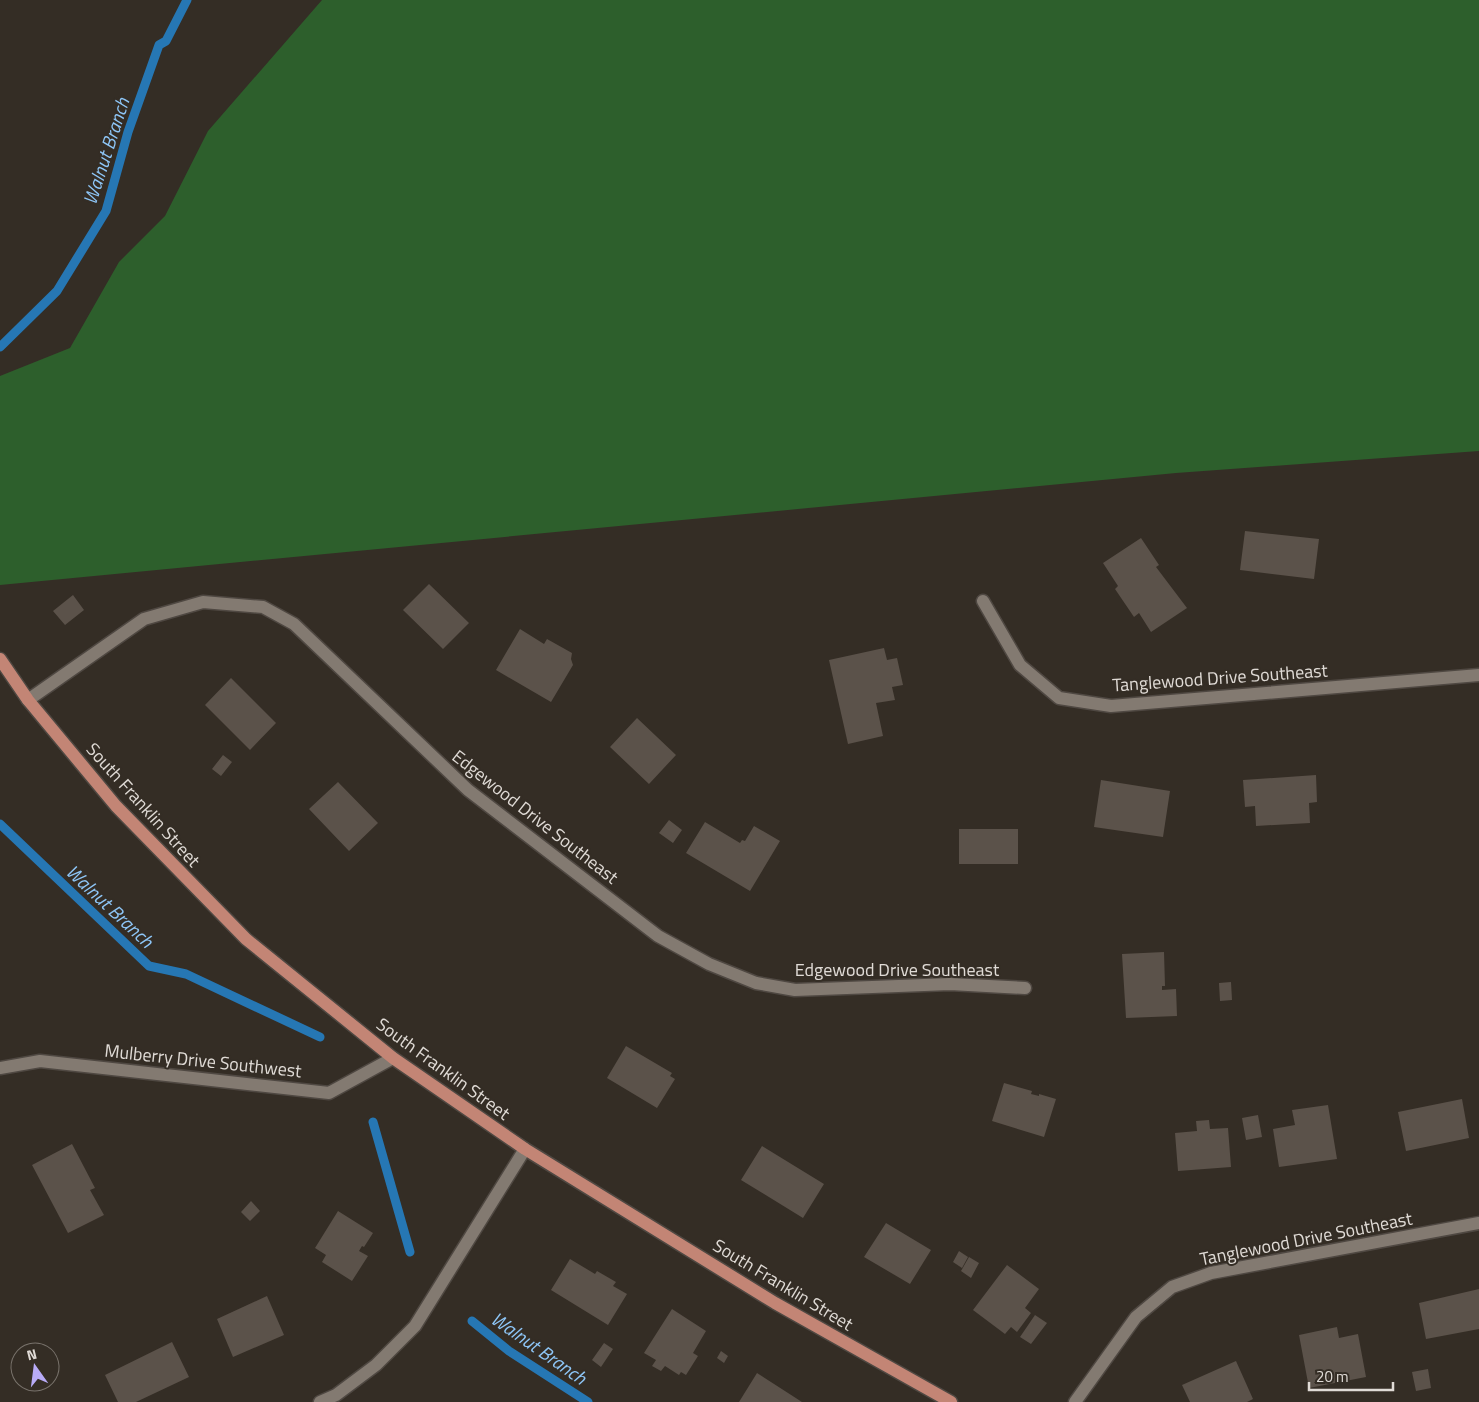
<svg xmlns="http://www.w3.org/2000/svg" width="1479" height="1402" font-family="'Titillium Web',sans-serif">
<rect width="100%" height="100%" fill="#342d25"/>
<!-- green -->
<path fill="#2d5f2c" d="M322 0H1479V451L1176 473 0 585V376L70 348 119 262 165 216 208 131Z"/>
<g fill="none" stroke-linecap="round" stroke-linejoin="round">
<!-- stream -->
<path stroke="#2677b4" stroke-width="9" d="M0 347 57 291 106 211 128 132 159 45 166 41 187 0
M0 824 149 966 186 974 320 1037
M373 1122 410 1252
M472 1321 509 1351 588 1402"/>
</g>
<!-- building -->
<path fill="#5b524a" d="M1245 531 1319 539 1314 579 1240 570Z
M1141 538 1159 565 1156 567 1187 608 1151 632 1139 613 1134 617 1115 589 1118 586 1103 563Z
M429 584 469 623 443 649 403 610Z
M73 595 84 610 65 625 53 611Z
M520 629 544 644 547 639 572 653 571 659 573 665 551 702 496 670Z
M884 648 887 660 897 658 903 685 892 687 895 700 876 703 883 736 848 744 829 660Z
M231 678 276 723 250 750 205 705Z
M637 718 676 755 649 784 610 747Z
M223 755 232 762 221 776 212 769Z
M1316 775 1317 802 1309 803 1310 823 1256 826 1255 806 1245 807 1243 780Z
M1101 780 1170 791 1163 837 1094 827Z
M338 782 378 823 349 851 309 809Z
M669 820 682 830 673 843 659 833Z
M705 822 740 843 742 840 745 841 754 826 780 841 750 891 686 853Z
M959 829H1018V864H959Z
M1164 952 1165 986H1162V990L1176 989 1177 1016 1126 1018 1122 954Z
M1231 982 1232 1000 1220 1001 1219 983Z
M626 1046 672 1073 670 1076 675 1079 657 1108 607 1078Z
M1004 1083 1032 1091 1031 1094 1039 1096V1094L1056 1099 1044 1137 992 1121Z
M1462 1099 1469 1138 1406 1151 1398 1112Z
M1328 1105 1337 1159 1279 1167 1273 1129 1295 1125 1292 1110Z
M1258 1115 1262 1137 1246 1140 1242 1118Z
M1209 1120 1210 1129 1228 1128 1231 1167 1178 1171 1175 1133 1197 1131 1196 1121Z
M72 1144 95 1188 90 1190 104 1215 68 1233 32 1165Z
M762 1146 824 1184 803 1218 741 1180Z
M251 1201 260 1211 250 1221 241 1212Z
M338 1211 373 1233 364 1247 362 1246 359 1251 368 1256 352 1281 322 1262 326 1255 315 1248Z
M886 1223 931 1250 910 1284 864 1257Z
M959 1251 968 1257 962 1268 953 1262Z
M969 1257 979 1263 971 1278 961 1271Z
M570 1259 595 1274 597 1271 616 1282 613 1286 627 1294 608 1325 551 1290Z
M1007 1265 1039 1289 1025 1308 1031 1313 1017 1332 1011 1327 1005 1334 973 1310Z
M1479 1289V1329L1426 1339 1419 1303Z
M267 1296 284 1335 233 1357 217 1319Z
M672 1309 706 1331 693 1353 698 1356 686 1375 681 1372 679 1375 665 1366 661 1371 652 1366 656 1360 644 1353Z
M1035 1315 1047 1323 1031 1344 1020 1337Z
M1337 1327 1339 1338 1358 1334 1366 1377 1309 1388 1299 1335Z
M172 1342 189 1377 136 1402H118L105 1375Z
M604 1343 613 1349 601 1367 592 1360Z
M721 1351 728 1356 724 1363 717 1358Z
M1236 1361 1253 1399 1247 1402H1190L1182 1385Z
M1428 1369 1431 1388 1416 1391 1412 1372Z
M757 1373 802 1402H739Z"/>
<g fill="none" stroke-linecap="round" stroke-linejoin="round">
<defs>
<path id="minor" d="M983 601 1020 665 1059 698 1111 706 1479 675
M28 700 144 619 203 602 263 607 294 624 468 790 658 936 709 964 756 983 795 990 950 984 1025 988
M0 1068 40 1061 329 1093 393 1058
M320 1402 336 1395 376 1365 415 1326 525 1149
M1075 1402 1136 1317 1172 1287 1211 1273 1479 1223"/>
<path id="major" d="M0 659 28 700 116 806 246 939 393 1058 525 1149 775 1303 951 1402"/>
</defs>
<!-- minor casing -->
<use href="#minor" stroke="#4f4842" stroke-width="15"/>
<!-- major casing -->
<use href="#major" stroke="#4f4842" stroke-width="15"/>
<!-- minor -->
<use href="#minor" stroke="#837a71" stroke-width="12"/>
<!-- major -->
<use href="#major" stroke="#c38575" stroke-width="12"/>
</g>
<g text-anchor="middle" stroke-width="4" stroke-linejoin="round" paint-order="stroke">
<!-- street labels -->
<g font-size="18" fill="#e0dbd6" stroke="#342d25">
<text transform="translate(1220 678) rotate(-4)" y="6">Tanglewood Drive Southeast</text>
<text transform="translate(143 805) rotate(48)" y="6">South Franklin Street</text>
<text transform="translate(535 817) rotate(38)" y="6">Edgewood Drive Southeast</text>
<text x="897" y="976">Edgewood Drive Southeast</text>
<text transform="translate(203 1061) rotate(6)" y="6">Mulberry Drive Southwest</text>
<text transform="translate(443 1069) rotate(36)" y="6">South Franklin Street</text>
<text transform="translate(1306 1239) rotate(-11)" y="6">Tanglewood Drive Southeast</text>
<text transform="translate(783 1285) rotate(31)" y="6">South Franklin Street</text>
</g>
<!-- water labels -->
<g font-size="19" font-style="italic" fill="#8ec6f7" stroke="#342d25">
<text transform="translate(106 151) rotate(-72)" y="7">Walnut Branch</text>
<text transform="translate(110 906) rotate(43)" y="7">Walnut Branch</text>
<text transform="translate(539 1348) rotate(35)" y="7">Walnut Branch</text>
</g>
</g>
<!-- north arrow -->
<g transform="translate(35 1367) rotate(346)"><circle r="24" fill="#342d25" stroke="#79736c"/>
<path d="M0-4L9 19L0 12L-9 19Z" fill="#b8abf7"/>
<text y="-8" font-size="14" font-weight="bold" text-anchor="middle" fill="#e0dbd6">N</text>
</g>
<!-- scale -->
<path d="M1309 1382v8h84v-8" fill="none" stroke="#e0dbd6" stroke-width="2.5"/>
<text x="1316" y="1382" font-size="15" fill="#e0dbd6" stroke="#342d25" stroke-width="4" paint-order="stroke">20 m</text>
</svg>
